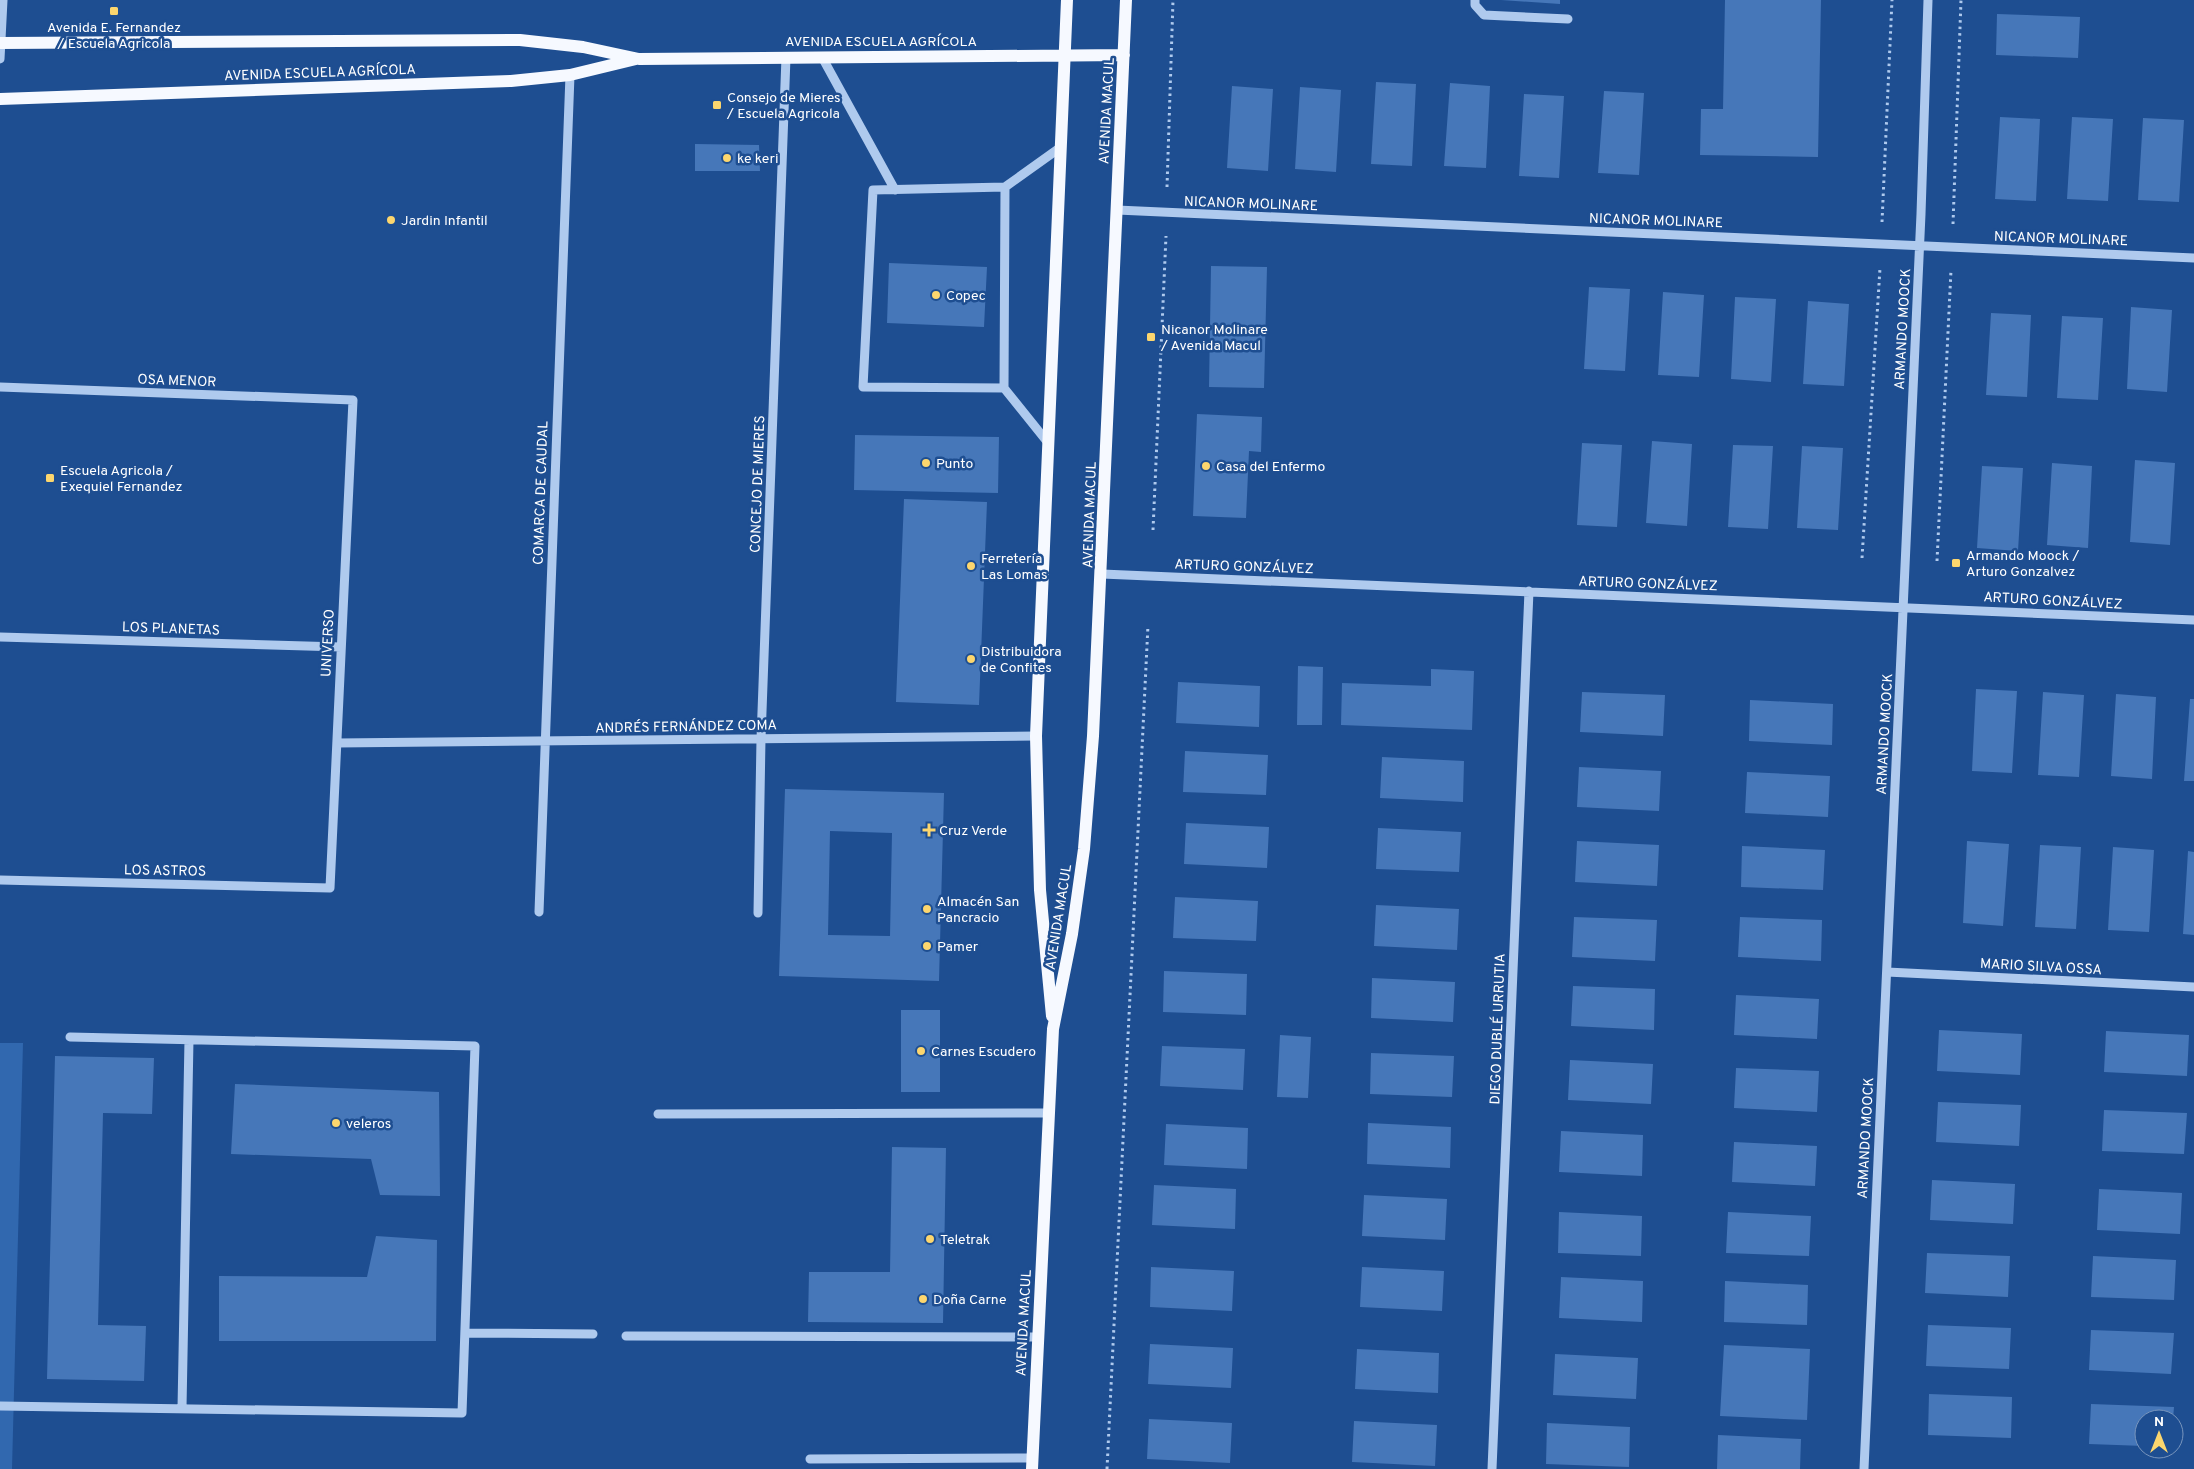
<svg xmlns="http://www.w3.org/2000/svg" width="2194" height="1469" font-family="Overpass,sans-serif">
<rect width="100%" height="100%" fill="#1e4e91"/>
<!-- green -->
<path fill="#3168af" d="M0 1043H23L12 1469H0Z"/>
<!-- building -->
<path fill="#4677b9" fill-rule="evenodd" d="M1501 0H1560V4Z
M1725 0H1821L1818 157 1700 155 1701 109H1723Z
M1997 14 2080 17 2078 58 1996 55Z
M1376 82 1416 84 1412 166 1371 164Z
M1450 83 1490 86 1486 168 1444 166Z
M1232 86 1273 89 1268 171 1227 168Z
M1300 87 1341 90 1336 172 1295 169Z
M1604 91 1644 93 1639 175 1598 173Z
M1524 94 1564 96 1559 178 1519 176Z
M2000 117 2040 119 2036 201 1995 199Z
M2072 117 2113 119 2108 201 2067 199Z
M2143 118 2184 120 2179 202 2138 200Z
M695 144 759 145 760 171H695Z
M889 263 987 267 984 327 887 323Z
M1211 266 1267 267 1264 388 1209 387Z
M1589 287 1630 289 1625 371 1584 369Z
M1663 292 1704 295 1699 377 1658 375Z
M1735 297 1776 299 1771 382 1731 379Z
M1808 301 1849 304 1844 386 1803 384Z
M2131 307 2172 310 2167 392 2127 389Z
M1991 313 2031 315 2027 397 1986 395Z
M2062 316 2103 318 2098 400 2057 398Z
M1197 414 1262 417 1261 452 1249 451 1246 518 1193 516Z
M855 435 999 437 998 493 854 490Z
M1652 441 1692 444 1687 526 1646 523Z
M1582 443 1622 445 1617 527 1577 525Z
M1733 445 1773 446 1768 529 1728 527Z
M1802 446 1843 448 1838 530 1797 528Z
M2135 460 2175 463 2170 545 2130 542Z
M2052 463 2092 466 2088 548 2047 545Z
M1982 466 2023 468 2018 551 1977 548Z
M904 499 987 502 979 705 896 702Z
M1298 666 1323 667 1322 725H1297Z
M1431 669 1474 671 1472 730 1341 725 1342 683 1431 686Z
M1178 682 1260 686 1259 727 1176 723Z
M1976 689 2017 691 2012 773 1972 771Z
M1582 692 1665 695 1663 736 1580 732Z
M2043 692 2084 695 2079 777 2038 775Z
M2116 694 2156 697 2152 779 2111 776Z
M2190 699H2194V781H2184Z
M1750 700 1833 704 1832 745 1749 741Z
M1185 751 1268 755 1266 795 1183 792Z
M1382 757 1464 761 1463 802 1380 798Z
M1579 767 1661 771 1659 811 1577 807Z
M1747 772 1830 776 1828 817 1745 813Z
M785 789 944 793 939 981 779 976ZM830 831 892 833 890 936 828 935Z
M1186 823 1269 827 1267 868 1184 864Z
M1378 828 1461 832 1459 872 1376 869Z
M1577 841 1659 845 1657 886 1575 882Z
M1967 841 2009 844 2003 926 1963 923Z
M2040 845 2081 847 2076 929 2035 927Z
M1742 846 1825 850 1823 890 1741 887Z
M2113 847 2154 850 2149 932 2108 930Z
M2188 851 2194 852V935L2183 934Z
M1175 897 1258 901 1256 941 1173 938Z
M1376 905 1459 909 1457 950 1374 946Z
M1574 917 1657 920 1655 961 1572 957Z
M1740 917 1822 920 1821 961 1738 957Z
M1164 971 1247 974 1246 1015 1163 1012Z
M1372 978 1455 982 1453 1022 1371 1018Z
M1573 986 1655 989 1654 1030 1571 1026Z
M1736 995 1819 999 1817 1039 1734 1035Z
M901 1010H940V1092H901Z
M1939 1030 2022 1034 2020 1075 1937 1071Z
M2106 1031 2189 1035 2187 1076 2104 1072Z
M1280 1035 1311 1037 1308 1098 1277 1097Z
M1162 1046 1245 1049 1243 1090 1160 1086Z
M1371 1053 1454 1056 1452 1097 1370 1094Z
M55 1056 154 1058 152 1114 103 1113 98 1325 146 1326 144 1381 47 1379Z
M1570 1060 1653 1064 1651 1104 1568 1100Z
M1736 1068 1819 1071 1817 1112 1734 1108Z
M235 1084 439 1092 440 1196 380 1195 371 1159 231 1154Z
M1938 1102 2021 1105 2019 1146 1936 1142Z
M2104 1110 2187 1113 2184 1154 2102 1151Z
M1368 1123 1451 1127 1450 1168 1367 1164Z
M1166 1124 1248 1128 1247 1169 1164 1165Z
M1561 1131 1643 1135 1642 1176 1559 1172Z
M1734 1142 1817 1146 1815 1186 1732 1182Z
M892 1147 946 1148 943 1323 808 1322 809 1272H890Z
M1932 1180 2015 1184 2013 1224 1930 1220Z
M1154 1185 1236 1189 1235 1229 1152 1225Z
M2099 1189 2182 1193 2180 1234 2097 1230Z
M1364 1195 1447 1199 1445 1240 1362 1236Z
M1559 1212 1642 1216 1641 1256 1558 1253Z
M1728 1212 1811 1216 1809 1256 1726 1253Z
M376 1236 437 1240 436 1341H219V1276L367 1277Z
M1927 1253 2010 1256 2008 1297 1925 1293Z
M2093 1256 2176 1260 2174 1300 2091 1297Z
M1151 1267 1234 1271 1232 1311 1150 1307Z
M1362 1267 1444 1271 1442 1311 1360 1307Z
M1561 1277 1643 1281 1642 1322 1559 1318Z
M1725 1281 1808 1285 1807 1325 1724 1322Z
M1928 1325 2011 1328 2009 1369 1926 1366Z
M2091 1330 2174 1333 2171 1374 2089 1370Z
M1150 1344 1233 1348 1231 1388 1148 1384Z
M1724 1345 1810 1349 1807 1420 1720 1416Z
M1357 1349 1439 1353 1438 1393 1355 1389Z
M1555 1354 1638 1358 1636 1399 1553 1395Z
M1929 1394 2012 1397 2011 1438 1928 1435Z
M2091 1404 2174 1407 2173 1419H2144V1446L2089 1444Z
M1149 1419 1232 1423 1230 1463 1147 1459Z
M1354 1421 1437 1425 1435 1466 1352 1462Z
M1547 1423 1630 1427 1629 1467 1546 1464Z
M1718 1435 1801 1439 1800 1469H1717Z"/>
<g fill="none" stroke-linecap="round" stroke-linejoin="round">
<!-- path -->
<path stroke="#afcaee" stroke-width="3" stroke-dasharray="2.5 4" stroke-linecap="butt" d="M1167 187 1173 0
M1882 222 1892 0
M1953 224 1961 0
M1153 530 1166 236
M1862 558 1880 268
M1937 561 1951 270
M1107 1469 1148 625"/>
<!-- minor -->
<path stroke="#afcaee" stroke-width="9" d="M1475 0V5L1484 15 1568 19
M822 57 895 190
M0 59 3 0
M1005 187 1004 388 863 387 873 190Z
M1005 187 1061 147
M1117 210 2194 258
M0 387 353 400 330 888 0 880
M1004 388 1049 444
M1102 574 2194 620
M0 637 341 647
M337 743 1036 736
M539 912 570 75
M758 913 761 739 786 57
M1887 972 2194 987
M658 1114 1049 1113
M465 1333 593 1334
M626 1336 1038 1337
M0 1406 462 1413 475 1046 70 1037
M182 1408 189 1040
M810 1459 1032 1458
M1492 1469 1529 591
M1864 1469 1921 214 1928 0"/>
<!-- major -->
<path stroke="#f6f9ff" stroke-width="12" d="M0 43 520 40 583 47 639 59 1124 55
M0 99 511 81 570 75 636 59
M1052 1016 1040 890 1036 736 1067 0
M1032 1469 1053 1029 1072 934 1084 849 1093 736 1126 0"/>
</g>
<!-- markers -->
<g fill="#fcd66e" stroke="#1e4e91" stroke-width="2">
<rect x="109" y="6" width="10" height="10" rx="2.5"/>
<rect x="712" y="100" width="10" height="10" rx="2.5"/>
<circle cx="727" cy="158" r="5"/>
<circle cx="391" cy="220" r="5"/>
<circle cx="936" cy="295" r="5"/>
<rect x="1146" y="332" width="10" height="10" rx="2.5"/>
<circle cx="926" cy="463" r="5"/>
<circle cx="1206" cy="466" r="5"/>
<rect x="45" y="473" width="10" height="10" rx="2.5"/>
<rect x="1951" y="558" width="10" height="10" rx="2.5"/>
<circle cx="971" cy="566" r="5"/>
<circle cx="971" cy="659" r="5"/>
<path d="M926.5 822.5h5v5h5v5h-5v5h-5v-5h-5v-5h5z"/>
<circle cx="927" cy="909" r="5"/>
<circle cx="927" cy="946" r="5"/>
<circle cx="921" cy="1051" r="5"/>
<circle cx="336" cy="1123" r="5"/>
<circle cx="930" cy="1239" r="5"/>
<circle cx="923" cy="1299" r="5"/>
</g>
<g text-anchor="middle" stroke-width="5" stroke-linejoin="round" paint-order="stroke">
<!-- poi labels -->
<g font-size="14" fill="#fff" stroke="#1e4e91" text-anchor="start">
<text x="114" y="32" text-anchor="middle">Avenida E. Fernandez<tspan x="114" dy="16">/ Escuela Agricola</tspan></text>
<text x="727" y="102">Consejo de Mieres<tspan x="727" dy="16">/ Escuela Agricola</tspan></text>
<text x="737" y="163">ke keri</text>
<text x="401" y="225">Jardin Infantil</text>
<text x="946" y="300">Copec</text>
<text x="1161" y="334">Nicanor Molinare<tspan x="1161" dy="16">/ Avenida Macul</tspan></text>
<text x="936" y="468">Punto</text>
<text x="1216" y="471">Casa del Enfermo</text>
<text x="60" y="475">Escuela Agricola /<tspan x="60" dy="16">Exequiel Fernandez</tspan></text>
<text x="1966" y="560">Armando Moock /<tspan x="1966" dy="16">Arturo Gonzalvez</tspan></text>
<text x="981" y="563">Ferretería<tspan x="981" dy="16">Las Lomas</tspan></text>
<text x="981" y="656">Distribuidora<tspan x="981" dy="16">de Confites</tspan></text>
<text x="939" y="835">Cruz Verde</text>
<text x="937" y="906">Almacén San<tspan x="937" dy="16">Pancracio</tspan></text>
<text x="937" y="951">Pamer</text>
<text x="931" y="1056">Carnes Escudero</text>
<text x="346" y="1128">veleros</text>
<text x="940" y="1244">Teletrak</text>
<text x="933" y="1304">Doña Carne</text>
</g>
<!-- street labels -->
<g font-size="14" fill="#fff" stroke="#1e4e91">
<text x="881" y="46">AVENIDA ESCUELA AGRÍCOLA</text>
<text transform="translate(320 72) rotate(-2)" y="5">AVENIDA ESCUELA AGRÍCOLA</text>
<text transform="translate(1106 111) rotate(-87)" y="5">AVENIDA MACUL</text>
<text transform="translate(1251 203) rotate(2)" y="5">NICANOR MOLINARE</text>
<text transform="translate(1656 220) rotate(2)" y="5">NICANOR MOLINARE</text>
<text transform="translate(2061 238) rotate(2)" y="5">NICANOR MOLINARE</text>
<text transform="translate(1902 329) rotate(-87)" y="5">ARMANDO MOOCK</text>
<text transform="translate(177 380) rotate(2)" y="5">OSA MENOR</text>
<text transform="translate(757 484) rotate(-88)" y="5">CONCEJO DE MIERES</text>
<text transform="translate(540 493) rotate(-88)" y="5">COMARCA DE CAUDAL</text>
<text transform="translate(1089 515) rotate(-88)" y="5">AVENIDA MACUL</text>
<text transform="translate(1244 566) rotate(2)" y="5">ARTURO GONZÁLVEZ</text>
<text transform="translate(1648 583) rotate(2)" y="5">ARTURO GONZÁLVEZ</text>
<text transform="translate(2053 600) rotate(3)" y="5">ARTURO GONZÁLVEZ</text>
<text transform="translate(171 628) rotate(2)" y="5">LOS PLANETAS</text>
<text transform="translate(327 643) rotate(-87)" y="5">UNIVERSO</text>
<text transform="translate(686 726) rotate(-1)" y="5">ANDRÉS FERNÁNDEZ COMA</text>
<text transform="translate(1884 734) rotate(-87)" y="5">ARMANDO MOOCK</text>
<text transform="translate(165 870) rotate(1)" y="5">LOS ASTROS</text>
<text transform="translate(1058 917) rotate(-81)" y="5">AVENIDA MACUL</text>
<text transform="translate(2041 966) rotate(3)" y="5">MARIO SILVA OSSA</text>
<text transform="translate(1497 1029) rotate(-88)" y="5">DIEGO DUBLÉ URRUTIA</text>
<text transform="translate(1865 1138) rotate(-87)" y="5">ARMANDO MOOCK</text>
<text transform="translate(1023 1323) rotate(-87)" y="5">AVENIDA MACUL</text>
</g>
</g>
<!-- north arrow -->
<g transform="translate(2159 1434)"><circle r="24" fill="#1e4e91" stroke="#7895bd"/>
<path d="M0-4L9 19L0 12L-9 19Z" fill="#fcd66e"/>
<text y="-8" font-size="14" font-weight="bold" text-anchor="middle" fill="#ffffff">N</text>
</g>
</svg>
